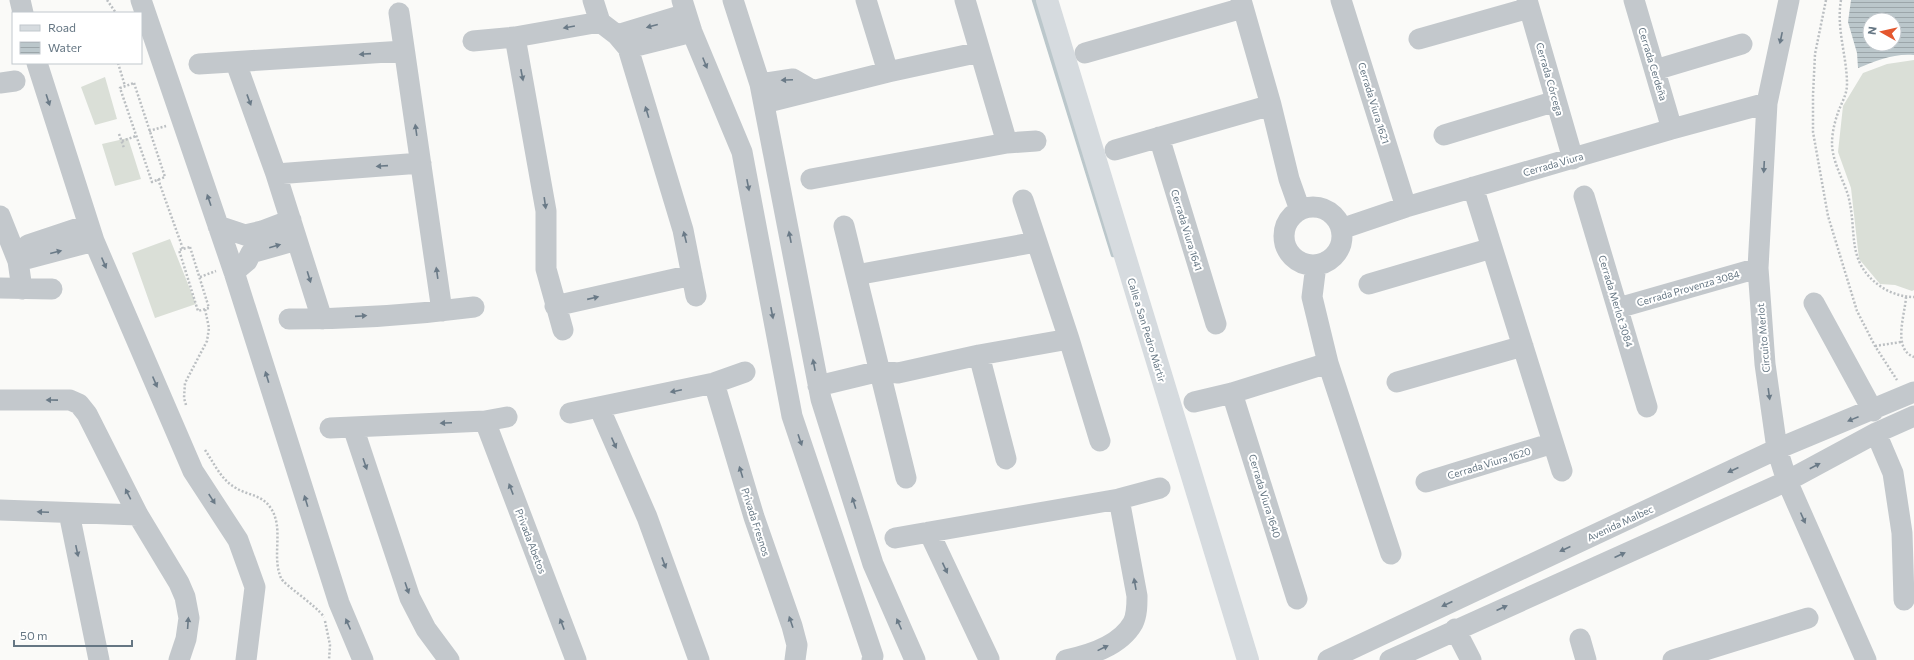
<svg xmlns="http://www.w3.org/2000/svg" width="1914" height="660" font-family="Commissioner,sans-serif">
<defs>
<pattern id="water-rules" width="6" height="5" patternUnits="userSpaceOnUse"><rect width="6" height="5" fill="#bbc7cb"/><path d="M0 2.5h6" fill="none" stroke="#9ca6aa"/></pattern>
</defs>
<rect width="100%" height="100%" fill="#fafaf8"/>
<!-- pitch -->
<path fill="#dadfd7" d="M1914 60V290L1912 291 1895 285 1880 284 1859 259 1851 188 1838 152 1843 106 1863 73 1887 64Z
M105 77 117 119 95 125 81 87Z
M128 138 141 179 115 186 102 144Z
M170 239 196 304 155 318 132 253Z"/>
<!-- water -->
<path fill="url(#water-rules)" fill-rule="evenodd" d="M1851 0H1914V55C1894 53 1876 61 1858 68L1857 53 1848 22ZM1870 20H1894V44H1870Z"/>
<g fill="none" stroke-linecap="round" stroke-linejoin="round">
<!-- stream -->
<path stroke="#bbc7cb" stroke-width="4.5" d="M1034 0 1113 255"/>
<!-- path -->
<path stroke="#bbbfc2" stroke-width="2.5" stroke-dasharray="2 2" stroke-linecap="butt" d="M107 0 116 13
M1826 0 1815 54 1813 95V132L1828 216 1857 311 1875 346 1897 380
M1841 0C1836 29 1847 56 1847 84 1847 94 1842 102 1839 110 1835 120 1832 133 1832 143 1832 161 1843 179 1848 195 1858 232 1845 261 1880 286 1890 293 1902 297 1914 297
M118 63 125 86
M134 83 165 177 152 182 120 88Z
M149 131 166 126
M119 134 124 148
M122 141 136 136
M158 179 183 249
M190 247 209 308 198 311 179 250Z
M200 277 216 271
M1906 297C1905 315 1892 349 1914 357
M1875 346 1901 342
M186 405 184 398 185 383 207 341 209 328 205 309
M205 450C214 463 221 480 236 488 247 495 262 495 270 507 285 528 271 555 281 578 284 585 316 605 324 617
M325 621 330 645 329 660"/>
<!-- minor -->
<path stroke="#c3c8cc" stroke-width="21" d="M20 0 23 13
M141 0 234 272 339 603 363 660
M593 0 600 22
M682 0 692 32 742 152 792 416 873 656 872 660
M733 0 760 84 821 399 873 564 915 660
M866 0 888 72
M965 0 1007 143
M1241 0 1271 105 1289 179 1300 210
M1341 0 1406 207
M1527 0 1573 159
M1634 0 1672 129
M1789 0 1767 103 1758 268 1765 364 1777 449 1787 481 1866 660
M399 13 442 311
M617 35 686 14
M515 37 546 211V269L563 330
M1419 39 1529 8
M473 41 515 37 600 22 617 35 628 48 683 230 696 296
M628 48 692 32
M1085 53 1243 8
M37 63 94 241 193 471 238 540 255 587 246 660
M236 63 276 174 322 319
M199 64 404 51
M1655 70 1742 44
M0 83 15 81
M760 84 793 79 812 90
M764 103 888 72 980 52
M1444 135 1556 101
M1159 137 1216 324
M1115 150 1271 105
M276 174 421 163
M811 179 1007 143 1036 141
M1473 187 1562 471
M1584 196 1647 407
M1023 200 1069 339 1100 441
M1284 236a29 29 0 1 1 58 0a29 29 0 1 1-58 0Z
M0 216 18 261 22 289
M218 226 245 235 262 231 291 220
M844 226 906 478
M1341 229 1406 207 1672 129 1767 103
M28 245 88 225
M18 261 94 241
M1316 265 1312 297 1328 363 1391 554
M234 272 247 261 251 253 297 240
M856 275 1036 242
M1369 284 1492 248
M0 288 52 289
M1814 303 1873 411
M555 306 692 275
M1618 308 1758 268
M289 319C350 319 413 315 474 307
M979 355 1006 459
M1397 382 1523 346
M714 383 754 517 792 626 797 645 795 660
M818 386 880 371 898 373 979 355 1069 339
M1232 393 1297 599
M0 400H70L79 404 87 414 138 515 179 583 185 597 189 618 186 639 179 660
M1194 402 1232 393 1328 363
M599 407 647 517 699 660
M570 413 714 383 745 372
M485 421 576 660
M353 427 410 598 426 629 449 660
M330 428 485 421 507 417
M1876 433 1893 473 1902 533 1904 600
M1426 482 1553 443
M0 510 138 515
M69 513 99 660
M929 532 989 659
M895 538 1119 499 1160 488
M1455 629 1471 660
M1580 639 1586 660
M1066 660C1090 655 1120 646 1133 623 1137 615 1137 605 1137 596L1119 499
M1328 660 1777 449 1914 392
M1390 660 1787 481 1876 433 1914 416
M1673 660 1808 618"/>
<!-- major -->
<path stroke="#d6dbdf" stroke-width="22" d="M1047 0 1248 660"/>
</g>
<!-- one-way arrows -->
<defs><path id="oneway-solid" d="M-6-.8H1V-3.2L6.5 0L1 3.2V.8H-6Z"/></defs>
<g fill="#6a7a87">
<use href="#oneway-solid" transform="translate(652 26) rotate(165)"/>
<use href="#oneway-solid" transform="translate(569 27) rotate(170)"/>
<use href="#oneway-solid" transform="translate(1781 38) rotate(102)"/>
<use href="#oneway-solid" transform="translate(365 54) rotate(176)"/>
<use href="#oneway-solid" transform="translate(705 63) rotate(68)"/>
<use href="#oneway-solid" transform="translate(522 75) rotate(79)"/>
<use href="#oneway-solid" transform="translate(787 80) rotate(177)"/>
<use href="#oneway-solid" transform="translate(48 100) rotate(72)"/>
<use href="#oneway-solid" transform="translate(249 100) rotate(70)"/>
<use href="#oneway-solid" transform="translate(647 112) rotate(-107)"/>
<use href="#oneway-solid" transform="translate(416 130) rotate(-98)"/>
<use href="#oneway-solid" transform="translate(382 166) rotate(176)"/>
<use href="#oneway-solid" transform="translate(1764 167) rotate(93)"/>
<use href="#oneway-solid" transform="translate(748 185) rotate(79)"/>
<use href="#oneway-solid" transform="translate(209 200) rotate(-109)"/>
<use href="#oneway-solid" transform="translate(545 203) rotate(82)"/>
<use href="#oneway-solid" transform="translate(685 237) rotate(-104)"/>
<use href="#oneway-solid" transform="translate(790 237) rotate(-101)"/>
<use href="#oneway-solid" transform="translate(275 246) rotate(-16)"/>
<use href="#oneway-solid" transform="translate(56 252) rotate(-14)"/>
<use href="#oneway-solid" transform="translate(104 263) rotate(67)"/>
<use href="#oneway-solid" transform="translate(437 273) rotate(-98)"/>
<use href="#oneway-solid" transform="translate(309 277) rotate(73)"/>
<use href="#oneway-solid" transform="translate(593 298) rotate(-13)"/>
<use href="#oneway-solid" transform="translate(772 313) rotate(79)"/>
<use href="#oneway-solid" transform="translate(361 316) rotate(-4)"/>
<use href="#oneway-solid" transform="translate(814 365) rotate(-101)"/>
<use href="#oneway-solid" transform="translate(267 377) rotate(-107)"/>
<use href="#oneway-solid" transform="translate(155 382) rotate(67)"/>
<use href="#oneway-solid" transform="translate(676 391) rotate(168)"/>
<use href="#oneway-solid" transform="translate(1769 394) rotate(82)"/>
<use href="#oneway-solid" transform="translate(52 400) rotate(-179)"/>
<use href="#oneway-solid" transform="translate(1853 419) rotate(158)"/>
<use href="#oneway-solid" transform="translate(446 423) rotate(177)"/>
<use href="#oneway-solid" transform="translate(800 440) rotate(71)"/>
<use href="#oneway-solid" transform="translate(614 443) rotate(66)"/>
<use href="#oneway-solid" transform="translate(365 464) rotate(71)"/>
<use href="#oneway-solid" transform="translate(1815 466) rotate(-28)"/>
<use href="#oneway-solid" transform="translate(1733 470) rotate(155)"/>
<use href="#oneway-solid" transform="translate(741 472) rotate(-107)"/>
<use href="#oneway-solid" transform="translate(511 489) rotate(-111)"/>
<use href="#oneway-solid" transform="translate(128 494) rotate(-117)"/>
<use href="#oneway-solid" transform="translate(212 499) rotate(57)"/>
<use href="#oneway-solid" transform="translate(306 501) rotate(-107)"/>
<use href="#oneway-solid" transform="translate(854 503) rotate(-107)"/>
<use href="#oneway-solid" transform="translate(43 512) rotate(-178)"/>
<use href="#oneway-solid" transform="translate(1803 518) rotate(66)"/>
<use href="#oneway-solid" transform="translate(1565 549) rotate(155)"/>
<use href="#oneway-solid" transform="translate(77 551) rotate(78)"/>
<use href="#oneway-solid" transform="translate(1620 555) rotate(-24)"/>
<use href="#oneway-solid" transform="translate(664 563) rotate(70)"/>
<use href="#oneway-solid" transform="translate(945 568) rotate(65)"/>
<use href="#oneway-solid" transform="translate(1135 584) rotate(-100)"/>
<use href="#oneway-solid" transform="translate(407 588) rotate(71)"/>
<use href="#oneway-solid" transform="translate(1447 604) rotate(155)"/>
<use href="#oneway-solid" transform="translate(1502 608) rotate(-24)"/>
<use href="#oneway-solid" transform="translate(791 622) rotate(-109)"/>
<use href="#oneway-solid" transform="translate(188 623) rotate(-86)"/>
<use href="#oneway-solid" transform="translate(348 624) rotate(-114)"/>
<use href="#oneway-solid" transform="translate(562 624) rotate(-111)"/>
<use href="#oneway-solid" transform="translate(899 624) rotate(-114)"/>
<use href="#oneway-solid" transform="translate(1103 648) rotate(-26)"/>
</g>
<g text-anchor="middle" stroke-width="4" stroke-linejoin="round" paint-order="stroke">
<!-- street labels -->
<g font-size="10" fill="#657683" stroke="#fff">
<text transform="translate(1653 64) rotate(73)" y="4">Cerrada Cerdeña</text>
<text transform="translate(1550 79) rotate(74)" y="4">Cerrada Córcega</text>
<text transform="translate(1374 103) rotate(73)" y="4">Cerrada Viura 1621</text>
<text transform="translate(1553 164) rotate(-16)" y="4">Cerrada Viura</text>
<text transform="translate(1187 230) rotate(73)" y="4">Cerrada Viura 1641</text>
<text transform="translate(1688 288) rotate(-16)" y="4">Cerrada Provenza 3084</text>
<text transform="translate(1616 301) rotate(73)" y="4">Cerrada Merlot 3084</text>
<text transform="translate(1147 330) rotate(73)" y="4">Calle a San Pedro Mártir</text>
<text transform="translate(1763 338) rotate(-95)" y="4">Circuito Merlot</text>
<text transform="translate(1489 463) rotate(-17)" y="4">Cerrada Viura 1620</text>
<text transform="translate(1265 496) rotate(73)" y="4">Cerrada Viura 1640</text>
<text transform="translate(756 522) rotate(72)" y="4">Privada Fresnos</text>
<text transform="translate(1620 523) rotate(-25)" y="4">Avenida Malbec</text>
<text transform="translate(531 541) rotate(69)" y="4">Privada Abetos</text>
</g>
</g>
<!-- legend -->
<rect x="12" y="12" width="130" height="52" fill="#ffffff" stroke="#c1c8cd"/>
<rect x="20" y="25" width="20" height="6" fill="#d6dbdf" stroke="#c1c8cd"/>
<text x="48" y="32" font-size="12" fill="#657683">Road</text>
<rect x="20" y="42" width="20" height="12" fill="url(#water-rules)" stroke="#c1c8cd"/>
<text x="48" y="52" font-size="12" fill="#657683">Water</text>
<!-- north arrow -->
<g transform="translate(1882 32) rotate(278)"><circle r="19" fill="#ffffff" stroke="#c1c8cd"/>
<path d="M0-3L7 15L0 10L-7 15Z" fill="#e4572e"/>
<text y="-6" font-size="11" font-weight="bold" text-anchor="middle" fill="#657683">N</text>
</g>
<!-- scale -->
<path d="M14 640v6h118v-6" fill="none" stroke="#657683" stroke-width="2"/>
<text x="20" y="640" font-size="12" fill="#657683" stroke="#ffffff" stroke-width="3" paint-order="stroke">50 m</text>
</svg>
